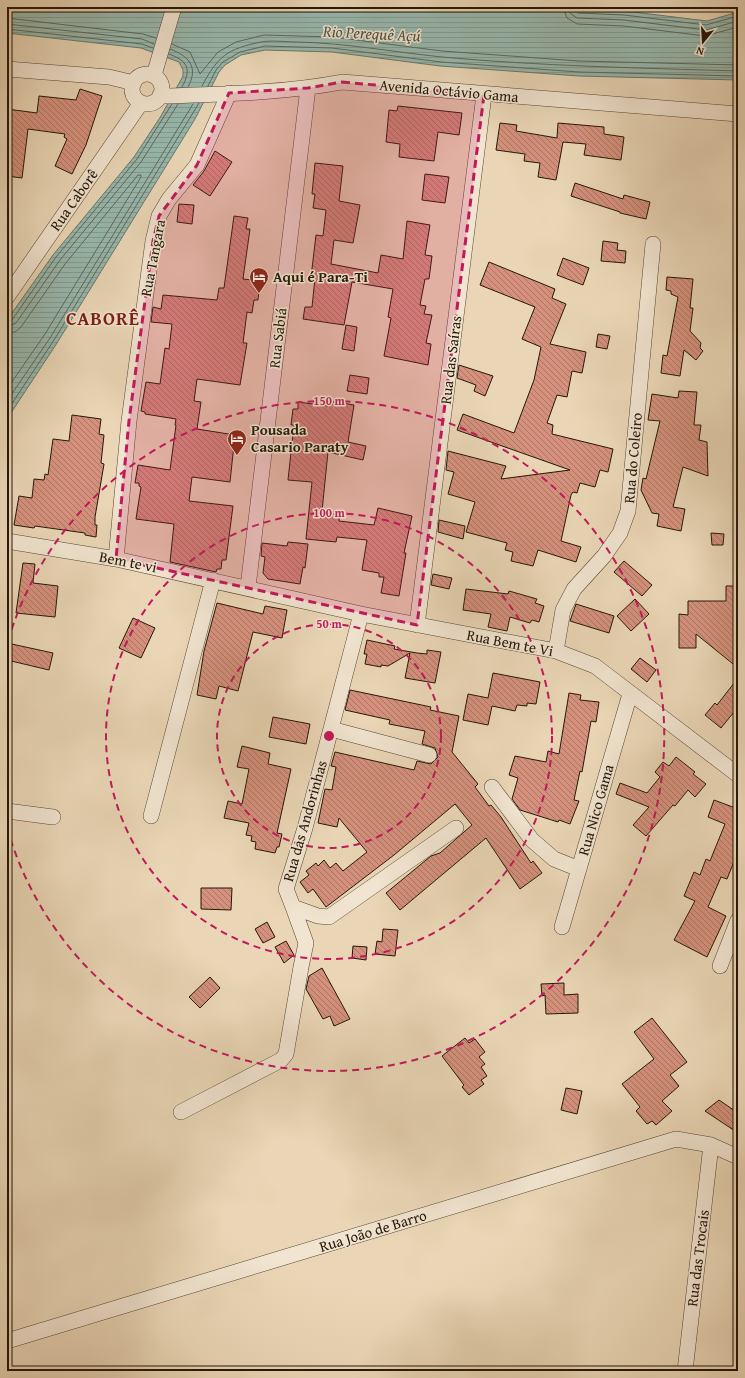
<svg xmlns="http://www.w3.org/2000/svg" width="745" height="1378" font-family="'Gentium Book Plus',serif">
<defs>
<pattern id="water-rules" width="6" height="5" patternUnits="userSpaceOnUse"><rect width="6" height="5" fill="#98b9af"/><path d="M0 2.5h6" fill="none" stroke="#839e95"/></pattern>
<pattern id="building-back-hatch" width="6" height="6" patternUnits="userSpaceOnUse"><rect width="6" height="6" fill="#d5917d"/><path d="M-1 5l2 2M0 0l6 6M5-1l2 2" fill="none" stroke="#ad7564"/></pattern>
</defs>
<rect width="100%" height="100%" fill="#ead6b6"/>
<filter id="stains"><feTurbulence type="fractalNoise" baseFrequency=".005" numOctaves="4"/><feColorMatrix values="0 0 0 0 .2 0 0 0 0 .09 0 0 0 0 .02 0 0 0 .5 -.17"/></filter>
<radialGradient id="worn" r=".72"><stop offset=".6" stop-color="#630" stop-opacity="0"/><stop offset="1" stop-color="#630" stop-opacity=".3"/></radialGradient>
<!-- water -->
<path fill="url(#water-rules)" stroke="#6a786c" d="M7 7H535L625 11 707 21 738 12V80L579 76 440 66 332 52 265 50 241 55 225 65 219 72 195 119 57 343 7 419V320L53 255 134 157 161 116 183 76V70L179 62 141 48 7 33Z"/>
<g fill="none" stroke-linecap="round" stroke-linejoin="round">
<!-- shore -->
<path stroke="#5e685c" stroke-width="1" d="M563 7 567 18 577 24 624 26 705 36 738 27
M569 7 571 14 577 18 624 20 706 30 738 21
M574 7 575 11 578 13 624 15 706 25 738 16
M7 18 143 34 156 38
M7 24 142 39 154 44
M7 29 142 44 153 48
M172 44 190 52 200 74 218 52 236 42 264 35 333 37 442 51 579 61 738 65
M170 49C189 56 199 67 188 87
M169 54C188 61 192 69 182 87
M202 86C218 56 227 49 261 42 272 40 286 42 297 42 346 43 393 52 442 57 540 66 639 68 738 71
M208 86 216 70 223 62 240 52 265 46 332 48 441 62 579 72 738 76
M7 322 12 320 56 257 137 159 172 104
M7 327 16 323 60 260 141 162 178 104
M7 333 15 332 21 327 65 264 138 175H141V177L45 334 7 389
M7 401 50 338 193 104
M7 411 54 340 199 103"/>
</g>
<!-- building -->
<path fill="url(#building-back-hatch)" stroke="#241708" d="M80 89 102 96 86 145 72 174 55 166 67 139 64 137 65 134 28 129 22 178 7 176V109L37 113 39 96 76 100Z
M398 106 462 113 459 135 438 132 434 161 399 157 400 144 386 142 389 110 397 111Z
M500 123 517 125 516 131 557 138 558 123 604 127V134L624 137 621 160 584 155 586 144 563 142 556 180 538 177 540 163 524 161 525 154 496 150Z
M215 151 232 162 210 196 193 185 204 171Z
M315 163 343 166 339 201 360 205 353 243 334 240 331 264 378 273 381 255 403 259 407 221 430 225 425 255 432 256 429 279H425L420 305 426 306 424 314 432 315 426 343 431 344 428 365 384 356 391 318 388 317 393 289 352 282 344 325 303 319 305 307H312L315 278 311 277 316 235 323 236 326 210 313 208 315 194H312Z
M425 174 449 177 445 203 422 200Z
M575 183 623 199 624 195 650 202 646 219 620 213V212L571 196Z
M179 204 194 205 192 224 177 222Z
M234 216 248 218 246 229H250L243 279 260 281 258 300H254L252 313 247 312 243 343H247L240 385 197 379 194 401 201 402 197 429 235 435 230 482 192 477 189 501 233 506 226 560H222L221 569H217L216 572 170 562 174 524 136 519 141 487 139 486V483H135L138 465 170 470 176 425H175L176 419 145 414V412L141 411 146 382 160 384 165 348 169 349 172 324 151 322 153 307 161 309 163 295 217 300 219 288H224Z
M603 241 618 243 617 250 626 251 625 263 601 261Z
M563 258 589 268 583 285 557 275Z
M489 262 555 289 552 298 566 304 550 344 586 352 582 373 572 371 567 397 557 395 547 423 553 425 552 434 613 449 608 472 600 470 595 487 580 483 577 493 573 492 571 495 561 541 581 547 576 562 538 550 533 566 511 561 513 552 505 550 507 543 466 532 475 502 448 494 454 472 446 470 448 451 506 466 501 479 570 470 457 430 463 414 514 433 534 380 541 347 522 339 535 307 480 285Z
M667 277 693 279 690 308H693L690 331 701 343 700 348 703 351 696 360 684 350 680 376 661 373 663 355 667 356 678 297 671 294V291L666 290Z
M346 325 357 327 354 351 342 349Z
M598 334 610 336 607 349 596 347Z
M459 365 493 376 485 396 474 391 476 385 457 378Z
M350 375 369 378 367 394 347 391Z
M679 391 697 392 694 425H701L699 440 707 442 708 476 683 467 673 507 685 509 681 531 657 526 659 514 652 513 641 490 643 478 646 479 660 421 648 420 652 394 678 398Z
M329 401 354 405 348 442 366 446 363 460 328 452 322 511 340 512 339 521 374 525 378 508 412 516 404 553H406L399 596 381 593 384 577H379V573L362 570 367 540 337 537 336 542 306 539 312 482 288 480 294 425H291L293 409H298V402L328 406Z
M72 415 101 419 99 434 104 435 101 463 104 464 95 517V525H97L96 537 85 535V533L35 526 34 528 14 525 19 496 32 498 34 479 44 480 45 474 48 475 53 439 69 441Z
M439 520 465 526 463 539 438 532Z
M711 533 724 534 723 545H712Z
M288 542 308 544 305 568 303 567 300 584 268 579 263 573 265 557 261 556 262 543 287 546Z
M624 561 652 585 642 596 614 572Z
M23 563 35 564 33 583 58 586 55 617 16 613Z
M433 574 452 578 449 589 431 585Z
M726 586H738V668L696 634V648H679V614L688 615V601H726Z
M466 589 508 594 509 591 537 599 535 603 544 606 539 622 532 620 530 623 510 617 507 631 488 627 491 614 463 610Z
M635 599 649 614 631 631 617 616Z
M217 603 263 614 265 606 287 610 282 638 253 632 238 691 219 686 216 699 197 695 204 651Z
M576 604 614 616 609 633 570 621Z
M133 618 155 628 141 658 119 648Z
M367 640 395 646 394 649 417 653 427 654V650L441 652 435 683 405 678 410 653 388 666 381 665V667L365 664 367 654H364Z
M7 643 53 653 49 670 7 660Z
M640 658 656 670 647 682 631 669Z
M493 673 540 682 536 704 527 703V706L517 705 515 711 492 706 488 725 463 720 468 694 488 698Z
M738 678V707L721 728 705 715 715 703 717 705Z
M350 690 431 707 430 710 459 716 452 752 478 784 475 787 489 806 491 805 501 817 531 863 533 861 542 873 520 889 486 838 400 910 386 893 431 856 440 853 472 825 455 804 394 855 326 907 313 889 308 893 300 882 309 875 306 871 316 863 318 866 324 860 330 868 336 863 343 871 367 852 339 818 337 827 318 823 325 789 332 790 336 767 331 766 335 752 414 770 417 761 431 764 438 757 435 748 422 744 425 731 389 724 390 720 345 710Z
M569 693 581 695 580 700 599 702 596 722 591 721 582 772 580 771 574 800 579 801 570 824 559 820 558 822 520 810 512 799 518 778 509 775 515 756 546 762 548 751 559 754Z
M273 717 310 724 306 744 269 737Z
M242 746 270 753 268 764 291 769 277 833 282 834 279 847H277L275 853 255 849 256 842 251 841 252 836 246 835 249 823 224 818 228 801 242 804 249 769 237 767Z
M676 757 695 772 693 774 706 784 695 797 688 790 675 806 673 805 646 836 633 825 649 807 616 794 620 783 647 793 660 777 655 772 663 762 669 766Z
M714 800 738 809V852L727 879 721 877 708 907 726 916 707 957 674 940 695 901 684 896 694 872 700 875 706 859 710 861 725 824 708 817Z
M201 888H232L231 910 201 909Z
M267 922 275 937 263 943 255 929Z
M383 929 398 930 395 956 375 954 377 941 382 942Z
M286 941 294 955 284 963 275 947Z
M353 946 367 947 366 960 352 958Z
M322 968 350 1019 334 1026 330 1016 323 1019 306 989 309 976Z
M210 977 220 988 200 1008 189 997Z
M564 983V995L578 994V1013L546 1014 545 995 542 996 541 984Z
M652 1018 687 1062 670 1075 679 1086 662 1101 672 1111 656 1125 652 1121 647 1124 636 1111 640 1107 622 1084 654 1059 634 1032Z
M465 1038 469 1043 475 1039 485 1052 479 1057 485 1064 481 1067 487 1076 481 1080 484 1084 469 1095 462 1087 464 1085 442 1056Z
M566 1088 582 1091 577 1114 561 1110Z
M719 1100 738 1113V1133L705 1111Z"/>
<g fill="none" stroke-linecap="round" stroke-linejoin="round">
<defs>
<path id="minor" d="M7 69 109 77 134 83
M132 89a15 15 0 1 1 30 0a15 15 0 1 1-30 0Z
M154 75 174 7
M160 95 166 96C225 94 284 93 342 82L738 114
M7 297 141 103
M7 541 116 559 361 614 556 651 595 666 738 775
M116 559 129 421 153 241 159 216 169 199 197 165 229 93
M248 587 308 88
M361 614 305 828 286 889 293 907 318 916 329 917 456 828
M417 625 484 95
M556 651 563 610 574 589 604 556 620 533 628 511 653 244
M331 729 429 755
M492 787 532 840 554 859 579 869
M7 811 53 817
M151 816 213 580
M562 927 630 694
M720 966 738 920
M181 1112 281 1060 286 1054 301 967 306 943 293 907
M7 1341 676 1139 711 1145 738 1157
M685 1371 711 1145"/>
</defs>
<!-- minor casing -->
<use href="#minor" stroke="#564734" stroke-width="16"/>
<!-- minor -->
<use href="#minor" stroke="#f1e4d0" stroke-width="15"/>
</g>
<!-- marked area -->
<path fill="#c2185b" fill-opacity="0.2" stroke="#c2185b" stroke-width="3" stroke-dasharray="8 5" stroke-linejoin="round" d="M342 82 484 95 417 625 116 559 129 421 153 241 159 216 197 165 229 93 308 88Z"/>
<!-- distance rings -->
<g fill="none" stroke="#c2185b" stroke-width="2" stroke-dasharray="7 5">
<circle cx="329" cy="736" r="112"/>
<circle cx="329" cy="736" r="223"/>
<path d="M8 641A335 335 0 1 1 8 831"/>
</g>
<!-- icons -->
<defs>
<symbol id="hotel-pin" viewBox="-11 -11 22 30"><path d="M0 17L-7.5 6A9.5 9.5 0 1 1 7.5 6Z" fill="#8f2418" stroke="#f1e4d0"/><path d="M-6-4.5h1.5V1H6V5H4.5V3h-9V5H-6ZM-4 0a1.8 1.8 0 1 1 3.6 0ZM.5 0V-2.5h3Q6-2.5 6 0Z" fill="#fff"/></symbol>
</defs>
<g fill-rule="evenodd">
<use href="#hotel-pin" x="248" y="266" width="22" height="30"/>
<use href="#hotel-pin" x="226" y="428" width="22" height="30"/>
</g>
<g text-anchor="middle" stroke-width="3" stroke-linejoin="round" paint-order="stroke">
<!-- street labels -->
<g font-size="15" fill="#241708" stroke="#f1e4d0">
<text transform="translate(449 91) rotate(5)" y="5">Avenida Octávio Gama</text>
<text transform="translate(74 200) rotate(-55)" y="5">Rua Caborê</text>
<text transform="translate(153 258) rotate(-79)" y="5">Rua Tangara</text>
<text transform="translate(278 338) rotate(-83)" y="5">Rua Sabiá</text>
<text transform="translate(451 360) rotate(-83)" y="5">Rua das Saíras</text>
<text transform="translate(633 458) rotate(-85)" y="5">Rua do Coleiro</text>
<text transform="translate(128 562) rotate(11)" y="5">Bem te vi</text>
<text transform="translate(510 643) rotate(11)" y="5">Rua Bem te Vi</text>
<text transform="translate(596 810) rotate(-74)" y="5">Rua Nico Gama</text>
<text transform="translate(305 821) rotate(-74)" y="5">Rua das Andorinhas</text>
<text transform="translate(373 1231) rotate(-17)" y="5">Rua João de Barro</text>
<text transform="translate(698 1258) rotate(-83)" y="5">Rua das Trocais</text>
</g>
<!-- poi labels -->
<g font-size="15" font-weight="bold" fill="#241708" stroke="#f1e4d0" text-anchor="start">
<text x="273" y="282">Aqui é Para-Ti</text>
<text x="251" y="435">Pousada<tspan x="251" dy="17">Casario Paraty</tspan></text>
</g>
<!-- water labels -->
<g font-size="16" font-style="italic" fill="#4d5042" stroke="#f1e4d0">
<text transform="translate(372 33) rotate(3)" y="6">Rio Perequê Açú</text>
</g>
<!-- district labels -->
<g font-size="19" font-weight="bold" letter-spacing="1" fill="#7a1f14" stroke="#f1e4d0">
<text x="103" y="325">CABORÊ</text>
</g>
</g>
<circle cx="329" cy="736" r="6" fill="#c2185b" stroke="#f1e4d0" stroke-width="2"/>
<g font-size="12" text-anchor="middle" font-weight="bold" fill="#c2185b" stroke="#f1e4d0" stroke-width="3" stroke-linejoin="round" paint-order="stroke">
<text x="329" y="405">150 m</text>
<text x="329" y="517">100 m</text>
<text x="329" y="628">50 m</text>
</g>
<!-- margin -->
<rect width="745" height="1378" fill="none" stroke="#ead6b6" stroke-width="24"/>
<rect x="8" y="8" width="729" height="1362" fill="none" stroke="#241708" stroke-width="2"/>
<rect x="12" y="12" width="721" height="1354" fill="none" stroke="#241708"/>
<!-- north arrow -->
<g transform="translate(703 42) rotate(198)" stroke="#f1e4d0" stroke-width="3" paint-order="stroke">
<path d="M0-3L7 15L0 10L-7 15Z" fill="#241708"/>
<text y="-6" font-size="11" font-weight="bold" text-anchor="middle" fill="#241708">N</text>
</g>
<rect width="100%" height="100%" filter="url(#stains)"/>
<rect width="100%" height="100%" fill="url(#worn)"/>
</svg>
